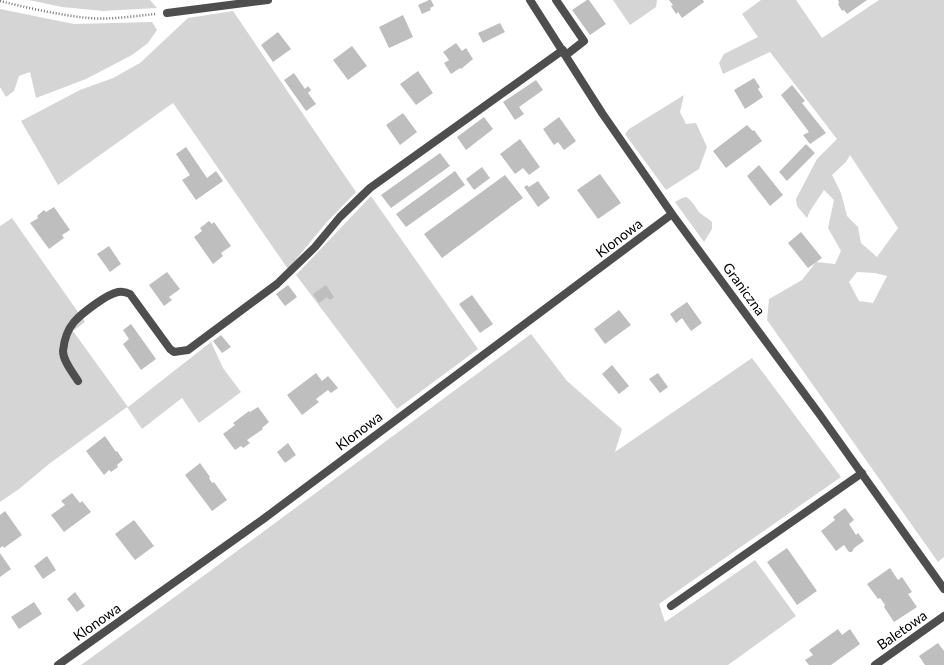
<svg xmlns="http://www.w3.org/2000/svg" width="944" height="665" font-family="Lato,sans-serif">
<rect width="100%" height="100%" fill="#fff"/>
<!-- green -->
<path fill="#d5d5d5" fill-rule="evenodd" d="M29 0H150L157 8 103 11 62 7Z
M613 0H657L656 7 630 25Z
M761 0H796L822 38 879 0H944V557L938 562 767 320 769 299 802 280 816 262 835 264 841 251 828 228 834 200 824 190 810 211 807 218 797 206 796 199 817 159 837 139 770 52 723 74 719 63 724 54 758 37 742 14ZM850 155 898 228 877 257 861 243 858 227 847 216 841 193 832 175 846 162ZM857 272 875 273 887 276 873 303 859 301 849 282Z
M0 9 74 24 152 22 157 30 148 43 132 55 86 79 36 98 30 72 19 76 14 91 6 97 0 87Z
M233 11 356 192 326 223 288 269 173 103 58 185 21 121 80 90 113 78 140 63 188 18Z
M684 95 680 112 686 124 696 123 707 147 699 169 666 190 625 134 629 129Z
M371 196 478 349 397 409 296 275Z
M686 197C692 200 695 207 699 212 703 216 708 218 712 222V229L704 242 675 202 682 198Z
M12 218 85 322 73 331 128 407 211 342 223 368 241 392 199 423 182 398 142 429 127 407 49 464 19 489 0 502V226Z
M531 334 567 381 622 429 615 452 752 358 841 477 659 604 665 622 755 560 796 616 728 665H81L183 591Z"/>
<!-- building -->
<path fill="#bebebe" d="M429 0H431L434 6 430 8 431 10 422 14 418 5Z
M587 0H589L606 24 590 35 572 10Z
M669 0H703L704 2 682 18 678 12 676 14 671 6 673 5Z
M838 0H867L847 14 844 10 842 11 838 4 839 3Z
M403 15 413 37 389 48 379 27Z
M500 23 505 32 483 43 478 33Z
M278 32 291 49 273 62 261 45Z
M456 43 462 51 466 48 473 59 461 69 460 68 451 74 444 63 449 60 443 52Z
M352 46 367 66 348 80 333 60Z
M418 71 433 93 416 105 400 84Z
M294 73 305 89 308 86 311 90 308 93 316 104 306 111 284 80Z
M754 78 760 87 758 89 763 97 745 109 734 90Z
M536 80 543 90 519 107 524 114 515 120 503 102Z
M792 85 805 101 802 103 826 133 810 144 803 135 809 132 781 95Z
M403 113 417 132 400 145 386 125Z
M484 117 493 129 466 150 457 137Z
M559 117 576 141 564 150 558 142 554 145 543 129Z
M747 125 753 131 754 130 762 141 726 168 713 151Z
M520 139 540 167 529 175 523 168 515 174 500 154Z
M806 144 815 153 787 181 779 172Z
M186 147 207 178 216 171 223 181 196 200 182 180 190 175 176 154Z
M440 153 450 166 391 208 381 195Z
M759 165 783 195 770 206 747 176Z
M482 167 490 178 474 190 466 179Z
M455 171 465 185 406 227 396 214Z
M600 174 621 203 598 219 577 190Z
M505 175 523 198 442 258 424 234Z
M538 181 550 198 538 207 524 187 527 185 529 187Z
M54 207 70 230 62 235 64 238 49 249 30 223 38 218 37 216 44 210 46 212Z
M209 221 212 224 214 222 231 246 221 253 223 256 213 264 194 237 202 231 200 228Z
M801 232 822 258 808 268 788 243Z
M109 246 121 264 110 272 97 254Z
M167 272 180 289 169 297 172 300 164 306 149 285Z
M288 285 297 297 285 306 276 294Z
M326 285 334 297 330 300 327 297 319 303 313 294Z
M472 295 493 324 480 333 459 304Z
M687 302 702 323 691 331 682 318 676 323 670 314Z
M619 310 631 325 605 344 594 329Z
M131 324 156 359 141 370 123 344 129 339 123 330Z
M221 335 231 347 222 353 213 341Z
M612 365 629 386 619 394 602 374Z
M316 373 322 381 328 376 338 388 331 393 328 390 316 399 319 402 302 415 287 395Z
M658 373 668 387 660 393 649 379Z
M258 407 269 422 262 428 263 429 247 440 250 443 243 448 241 446 235 450 223 434 235 425 233 423 249 411 250 412Z
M105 436 116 452 117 451 123 460 117 465 118 467 111 472 109 470 104 475 86 451Z
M288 443 296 455 285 463 277 452Z
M200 463 210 477 209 478 212 483 214 482 227 500 212 511 185 475Z
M72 493 80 503 82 501 91 512 64 532 51 515 65 505 61 501Z
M845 508 854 520 849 524 856 535 858 533 864 541 854 548 852 552H849L844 545 836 551 821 531 835 520 833 517Z
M5 511 22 535 4 548 3 546 0 548V515Z
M134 520 154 546 135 560 115 534Z
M787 548 817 591 797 605 767 562Z
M0 553 11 569 0 577Z
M47 556 56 570 43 579 34 566Z
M890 568 898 580 902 577 912 592 908 594 917 607 894 622 884 607 885 605 880 598 878 599 867 584Z
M75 592 85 606 77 612 67 599Z
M34 602 42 614 19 629 11 617Z
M838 629 842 635 850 629 860 644 831 665H809L805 660 813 655 809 650Z
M938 643 944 651V665H925L919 656Z"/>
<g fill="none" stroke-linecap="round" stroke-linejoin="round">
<!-- path -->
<path stroke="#707070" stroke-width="2.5" stroke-dasharray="1 2" stroke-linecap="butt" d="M0 1C28 8 59 15 88 18 110 20 134 16 156 14"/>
<!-- service -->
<path stroke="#4e4e4e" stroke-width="8" d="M556 0 584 41 566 55
M78 381C73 373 63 361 63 351 64 341 68 329 74 322 82 313 107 294 118 292 123 291 126 292 130 294L170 349 174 352 188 350 277 284 315 247 340 217 370 188 563 50
M671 606 862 473"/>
<!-- minor -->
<path stroke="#4e4e4e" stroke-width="8" d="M530 0 602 113 672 214 820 415 944 589
M167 13 268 0
M58 665 262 520 672 214
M875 665 944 616"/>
</g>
<g text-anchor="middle" stroke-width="3.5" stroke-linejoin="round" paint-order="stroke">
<!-- street labels -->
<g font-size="14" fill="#000" stroke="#fff">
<text transform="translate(619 238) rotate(-37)" y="5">Klonowa</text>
<text transform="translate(744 289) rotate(54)" y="5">Graniczna</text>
<text transform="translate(359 431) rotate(-37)" y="5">Klonowa</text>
<text transform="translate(97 622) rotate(-35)" y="5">Klonowa</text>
<text transform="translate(902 630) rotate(-35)" y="5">Baletowa</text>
</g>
</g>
</svg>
